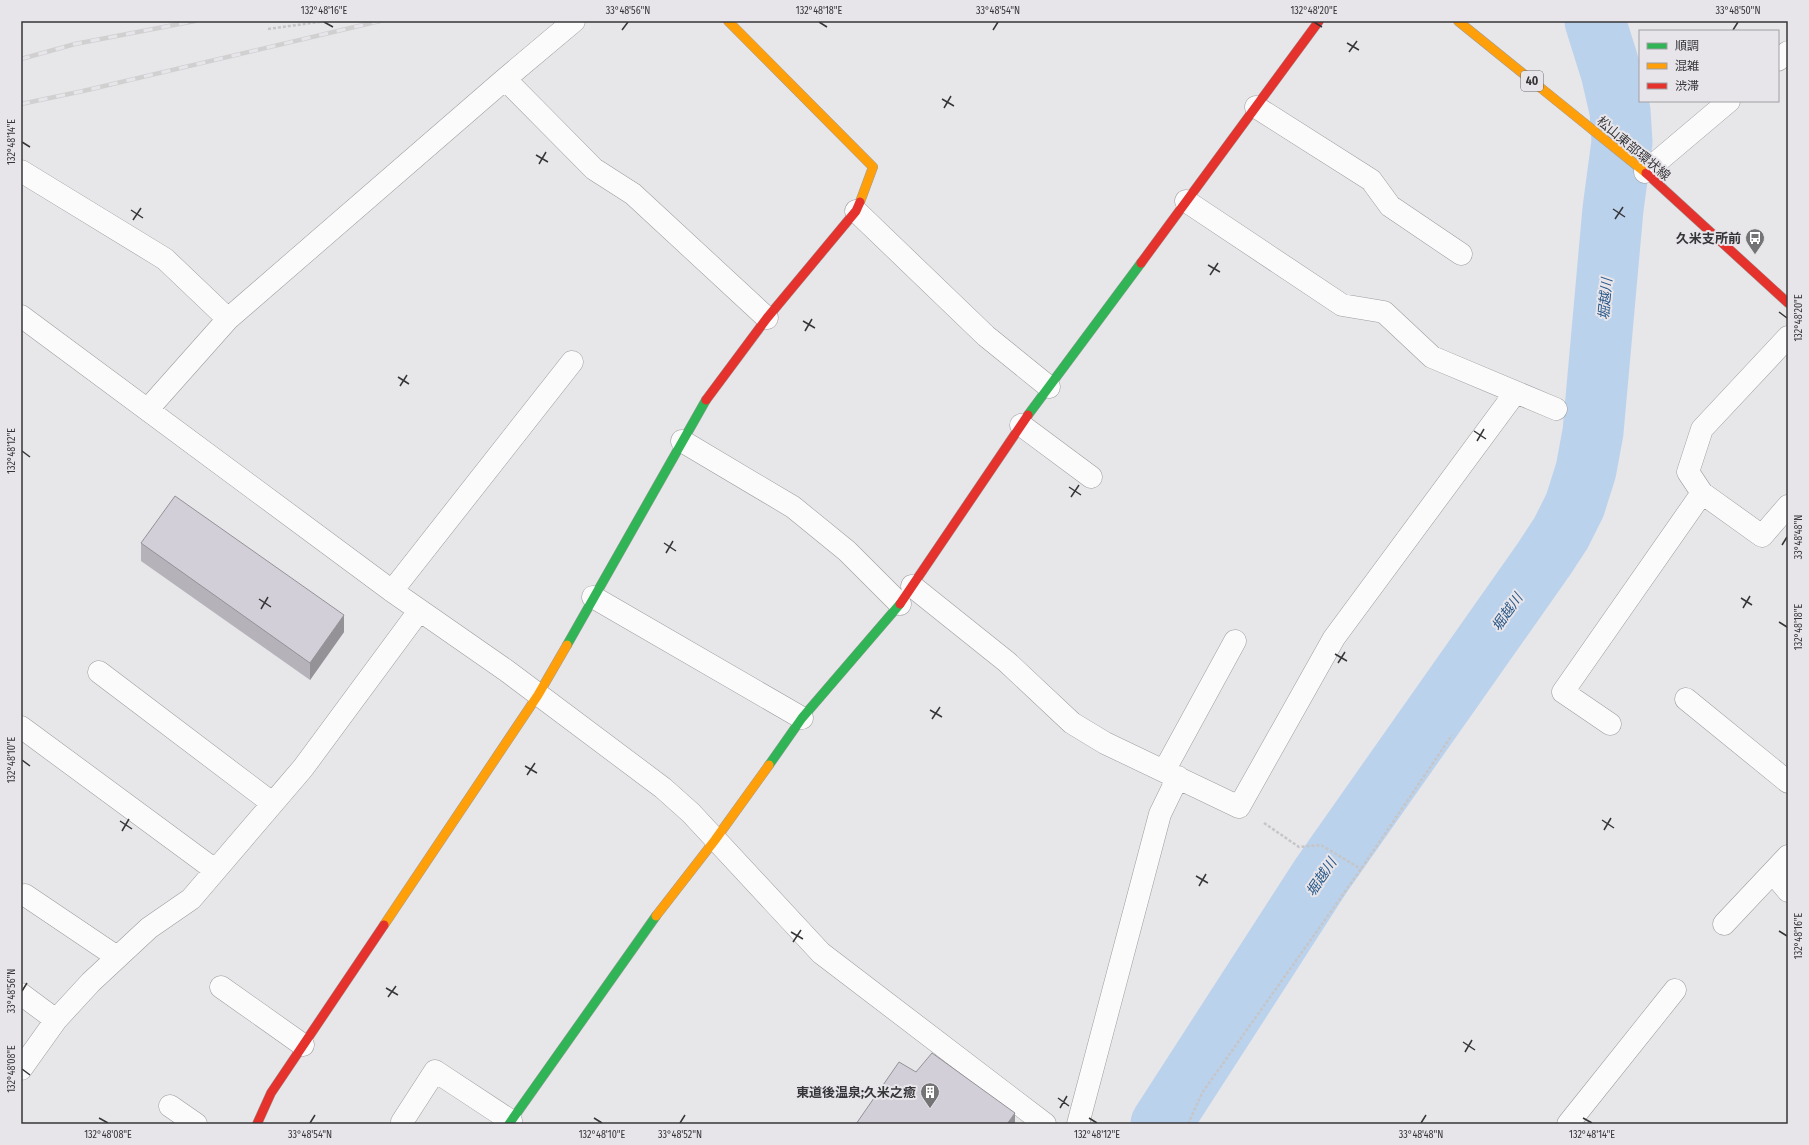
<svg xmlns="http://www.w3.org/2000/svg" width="1809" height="1145" font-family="'Fira Sans Condensed','Noto Sans JP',sans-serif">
<rect width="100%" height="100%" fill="#e7e6e9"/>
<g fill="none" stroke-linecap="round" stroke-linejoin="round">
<!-- river -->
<path stroke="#bbd2ec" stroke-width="61" d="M1161 1124 1321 876 1544 559 1561 533 1575 505 1586 470 1593 432 1613 209 1622 142 1620 111 1611 72 1595 21"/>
<defs>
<path id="street" d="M1778 60 1788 52
M505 79 594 169 633 194 767 318
M1256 107 1371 180 1390 206 1461 254
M21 171 165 259 228 319
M1645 172 1729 101
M1186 201 1342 305 1384 312 1432 357 1556 409
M856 211 986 336 1049 387
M21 316 392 591 507 671 663 788 691 813 821 953 1045 1124
M148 409 228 319 505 79 574 21
M1021 425 1091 477
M682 441 793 507 847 551 900 604
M1702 493 1688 472 1702 429 1788 337
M912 586 1007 662 1072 723 1105 743 1239 807 1334 638 1515 393
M392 591 572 362
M593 597 802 718
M99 672 272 803
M1686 699 1788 782
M1610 724 1563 692 1702 493 1762 536 1788 506
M21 727 215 870
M1164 771 1235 641
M1773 873 1788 891
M25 895 117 957
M1724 924 1788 856
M221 987 303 1045
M21 994 56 1020
M21 1069 56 1020 91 982 149 928 191 899 303 768 419 611
M170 1106 196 1124
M402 1122 435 1071 511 1121
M1078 1124 1160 814 1178 777
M1568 1124 1675 990"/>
<path id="fast" d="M1028 415 1141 263
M567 645 706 400
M769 765 802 718 900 604
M509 1124 656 916"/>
<path id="slow" d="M728 21 873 167 860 202
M1458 21 1646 173
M656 916 715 840 769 765
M384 925 538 695 567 645"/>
<path id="jam" d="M1646 173 1788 303
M1141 263 1319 21
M706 400 767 318 856 211 860 202
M900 604 1028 415
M257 1124 271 1093 384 925"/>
</defs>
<!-- street casing -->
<use href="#street" stroke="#9d9c9e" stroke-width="23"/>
<!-- fast casing -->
<use href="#fast" stroke="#9d9c9e" stroke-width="10"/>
<!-- slow casing -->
<use href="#slow" stroke="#9d9c9e" stroke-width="10"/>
<!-- jam casing -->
<use href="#jam" stroke="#9d9c9e" stroke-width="10"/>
<!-- path -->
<path stroke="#c6c5c7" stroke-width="2.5" stroke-dasharray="3 2" stroke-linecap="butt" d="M268 29 326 21
M1264 823 1299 847 1321 845 1361 869
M1188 1124 1202 1093 1361 869 1452 735"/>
<!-- street -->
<use href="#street" stroke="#fbfbfc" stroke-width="22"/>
<!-- fast -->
<use href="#fast" stroke="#30b455" stroke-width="9"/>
<!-- slow -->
<use href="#slow" stroke="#ff9f0a" stroke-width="9"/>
<!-- jam -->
<use href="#jam" stroke="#e5322d" stroke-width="9"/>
<defs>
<path id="rail" d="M21 59 75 44 195 21
M21 104 83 91 380 21"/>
</defs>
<!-- rail casing -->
<use href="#rail" stroke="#d1d0d1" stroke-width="4.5"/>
<!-- rail -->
<use href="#rail" stroke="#e7e5ea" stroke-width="3" stroke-dasharray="9" stroke-linecap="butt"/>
</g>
<!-- wall -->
<path fill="#b5b2ba" d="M141 543 344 632 310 680 141 561Z"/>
<!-- shaded-wall -->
<path fill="#949197" d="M344 615V632L310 680V663Z
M1015 1113V1124H1007Z"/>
<!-- building -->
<path fill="#d3cfd8" stroke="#949197" d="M175 496 344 615 310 663 141 543Z
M932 1053 1015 1113 1007 1124H856L899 1062 916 1072Z"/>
<!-- ticks -->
<path fill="none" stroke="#363537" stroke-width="1.5" d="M324 22 333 27M819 22 827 27M1314 22 1322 27M622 30 628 22M993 30 998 22M1733 30 1738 22M1347 43 1359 50M1349 52 1357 41M942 99 954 106M944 108 951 96M22 142 30 147M536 155 548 162M539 164 546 152M1613 209 1625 217M131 210 143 218M1615 219 1623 207M133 220 141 208M1208 265 1220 272M1210 275 1218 263M1779 312 1787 318M803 321 815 328M805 331 812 319M398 377 409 384M400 386 407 375M1474 431 1486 439M1477 441 1484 429M22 451 30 457M1069 487 1081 495M1071 497 1079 485M664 543 676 551M1782 545 1787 537M666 553 673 541M1741 598 1752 605M259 599 271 607M1743 608 1750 596M261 609 268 597M1779 622 1787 627M1335 654 1347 661M1338 663 1345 652M930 710 942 717M932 719 940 707M22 760 30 766M525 766 537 773M527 775 535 763M1602 820 1614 828M120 821 132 829M1604 830 1611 818M122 831 129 819M1196 876 1208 883M1199 886 1206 874M1779 931 1787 936M791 932 803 939M793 942 801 930M386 988 398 995M22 991 27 983M388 997 396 986M1463 1042 1475 1050M1465 1052 1472 1040M22 1069 30 1075M1058 1098 1069 1106M1060 1108 1067 1096M99 1118 108 1123M594 1118 602 1123M1089 1118 1097 1123M1583 1118 1592 1123M310 1123 315 1115M680 1123 685 1115M1421 1123 1426 1115"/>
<!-- icons -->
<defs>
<symbol id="bus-pin" viewBox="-11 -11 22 30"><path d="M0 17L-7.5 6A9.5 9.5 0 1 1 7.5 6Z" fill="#747375" stroke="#e7e5ea"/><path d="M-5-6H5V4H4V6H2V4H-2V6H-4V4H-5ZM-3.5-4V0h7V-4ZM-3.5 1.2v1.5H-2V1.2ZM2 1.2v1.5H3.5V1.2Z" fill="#fff"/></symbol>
<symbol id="building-pin" viewBox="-11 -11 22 30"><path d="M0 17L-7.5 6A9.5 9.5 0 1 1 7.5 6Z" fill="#747375" stroke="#e7e5ea"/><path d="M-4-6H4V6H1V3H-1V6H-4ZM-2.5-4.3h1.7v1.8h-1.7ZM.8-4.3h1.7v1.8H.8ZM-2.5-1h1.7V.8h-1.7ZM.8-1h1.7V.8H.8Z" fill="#fff"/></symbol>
</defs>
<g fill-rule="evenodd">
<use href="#bus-pin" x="1744" y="227" width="22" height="30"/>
<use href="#building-pin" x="919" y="1081" width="22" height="30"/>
</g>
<g text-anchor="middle" stroke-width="4" stroke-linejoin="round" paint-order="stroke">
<!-- shield labels -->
<rect fill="#e7e5ea" stroke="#6b6a6d" stroke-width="1" x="1521" y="71" width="22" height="20" rx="3"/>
<g font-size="12" font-weight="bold" fill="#363537">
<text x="1532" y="85">40</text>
</g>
<!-- street labels -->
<g font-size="13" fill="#363537" stroke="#e7e5ea">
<text transform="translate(1634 148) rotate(40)" y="5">松山東部環状線</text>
</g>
<!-- poi labels -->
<g font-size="13" font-weight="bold" fill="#363537" stroke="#e7e5ea" text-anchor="end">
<text x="1741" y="243">久米支所前</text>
<text x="916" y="1097">東道後温泉;久米之癒</text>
</g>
<!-- water labels -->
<g font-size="14" font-style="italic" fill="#2b5988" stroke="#e7e5ea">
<text transform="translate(1605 299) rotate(-85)" y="5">堀越川</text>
<text transform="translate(1507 612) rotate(-55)" y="5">堀越川</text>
<text transform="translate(1321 877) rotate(-56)" y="5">堀越川</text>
</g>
</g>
<!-- border -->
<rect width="1809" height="1145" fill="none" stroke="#e7e5ea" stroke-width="44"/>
<!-- legend -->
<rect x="1639" y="30" width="140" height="72" fill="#e7e5ea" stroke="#a09fa2"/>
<rect x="1647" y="43" width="20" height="6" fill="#30b455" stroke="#a09fa2"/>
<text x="1675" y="50" font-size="12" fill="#363537">順調</text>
<rect x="1647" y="63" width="20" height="6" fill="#ff9f0a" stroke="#a09fa2"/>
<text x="1675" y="70" font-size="12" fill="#363537">混雑</text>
<rect x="1647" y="83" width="20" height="6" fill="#e5322d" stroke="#a09fa2"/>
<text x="1675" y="90" font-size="12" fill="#363537">渋滞</text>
<rect x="22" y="22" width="1765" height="1101" fill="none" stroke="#363537" stroke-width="1.5"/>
<g font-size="10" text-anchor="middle" fill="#363537">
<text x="324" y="14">132°48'16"E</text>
<text x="628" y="14">33°48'56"N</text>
<text x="819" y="14">132°48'18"E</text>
<text x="998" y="14">33°48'54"N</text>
<text x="1314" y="14">132°48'20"E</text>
<text x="1738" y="14">33°48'50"N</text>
<text transform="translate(11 142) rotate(-90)" y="4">132°48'14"E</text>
<text transform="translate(1798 318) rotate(-90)" y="4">132°48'20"E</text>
<text transform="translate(11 451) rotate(-90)" y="4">132°48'12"E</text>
<text transform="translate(1798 537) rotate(-90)" y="4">33°48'48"N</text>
<text transform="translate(1798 627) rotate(-90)" y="4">132°48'18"E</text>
<text transform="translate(11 760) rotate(-90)" y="4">132°48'10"E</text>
<text transform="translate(1798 936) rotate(-90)" y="4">132°48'16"E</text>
<text transform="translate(11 991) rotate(-90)" y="4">33°48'56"N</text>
<text transform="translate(11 1069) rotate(-90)" y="4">132°48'08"E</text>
<text x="108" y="1138">132°48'08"E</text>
<text x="310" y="1138">33°48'54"N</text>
<text x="602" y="1138">132°48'10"E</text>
<text x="680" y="1138">33°48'52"N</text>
<text x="1097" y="1138">132°48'12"E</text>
<text x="1421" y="1138">33°48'48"N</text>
<text x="1592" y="1138">132°48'14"E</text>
</g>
</svg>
